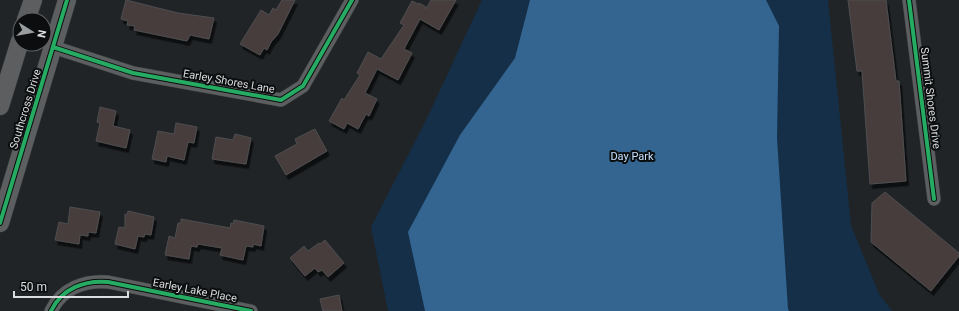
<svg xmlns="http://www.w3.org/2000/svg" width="959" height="311" font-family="Roboto,sans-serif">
<defs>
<filter id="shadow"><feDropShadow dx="2.5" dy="4.5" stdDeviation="0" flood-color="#0009"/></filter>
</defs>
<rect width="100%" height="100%" fill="#212426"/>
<!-- green -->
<path fill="#142f47" d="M482 0H828L851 225 879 294 892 311H388L371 227 427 118Z"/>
<!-- water -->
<path fill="#346591" d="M530 0H766L779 26 777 138 788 309 789 311H425L408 232 460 135 515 58Z"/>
<!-- building -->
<path fill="#463d3e" stroke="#4e4e50" filter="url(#shadow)" d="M126 0 178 13 214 18 209 39 190 35 187 41 134 30 135 26 127 25 128 21 121 19Z
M282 0H295L278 34 271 42 267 50 264 48 260 55 240 44 261 10 269 15 273 8 276 10Z
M431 0H456L439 30 420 19 404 49 412 53 398 80 377 69 365 93 377 99 369 116 366 114 358 129 347 123 344 129 329 121 342 98 344 100 360 75 357 73 368 52 381 59 404 25 400 23 412 1 418 4 419 3 426 7V9Z
M848 0H886L896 81H899L906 181 870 184 862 71H857Z
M100 107 116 111 113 126 130 130 126 148 96 141 100 123 97 122Z
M176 123 197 127 194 143 188 142 184 160 167 156 166 162 152 159 158 131 174 134Z
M315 129 327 151 286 175 275 156 297 144 295 139Z
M235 134 251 138 246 164 212 159 216 137 233 140Z
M885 192 959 253V256L931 291 871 242 872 203Z
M70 207 100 212 96 233 88 232V236L80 235 79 244 55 240 59 222 68 224Z
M128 211 154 217 151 235 145 234 144 237 138 236 135 249 115 244 119 227 125 228V214L127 215Z
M181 219 230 228 231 223 233 224 234 220 264 226 261 246 253 244V247L246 246 243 260 220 255 222 248 198 244 197 247 191 246 189 259 165 255 169 236 175 238 178 223H181Z
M325 240 344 263 328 277 322 270 318 272 315 268 305 276 290 258 304 246 308 251 319 243 320 244Z
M339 295 342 311H323L320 299Z"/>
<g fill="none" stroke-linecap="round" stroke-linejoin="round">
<defs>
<path id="street" d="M909 0 934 199
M53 47 133 73 281 100 303 86 352 0
M51 311C62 288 85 280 108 282L251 311"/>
<path id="secondary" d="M26 20 33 0
M0 106 20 41
M0 223 67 0"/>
</defs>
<!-- street casing -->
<use href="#street" stroke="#3c3f41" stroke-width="14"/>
<!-- secondary casing -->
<use href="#secondary" stroke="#3c3f41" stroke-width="19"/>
<!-- street -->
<use href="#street" stroke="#5c5e5f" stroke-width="13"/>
<!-- secondary -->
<use href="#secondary" stroke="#5c5e5f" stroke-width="18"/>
<defs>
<path id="cycleway" d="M909 0 934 199
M53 47 133 73 281 100 303 86 352 0
M0 223 67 0
M51 311C62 288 85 280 108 282L251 311"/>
</defs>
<!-- cycleway casing -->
<use href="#cycleway" stroke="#0b0d0e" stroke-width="6"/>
<!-- cycleway -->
<use href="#cycleway" stroke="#26ab63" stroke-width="4"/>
</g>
<g text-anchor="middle" stroke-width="4" stroke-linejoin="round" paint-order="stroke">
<!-- street labels -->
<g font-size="11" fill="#dadddf" stroke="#0b0d0e">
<text transform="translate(229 81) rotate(10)" y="4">Earley Shores Lane</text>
<text transform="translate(931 98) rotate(83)" y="4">Summit Shores Drive</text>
<text transform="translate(25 109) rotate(-73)" y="4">Southcross Drive</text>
<text transform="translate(195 290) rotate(11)" y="4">Earley Lake Place</text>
</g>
<!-- park labels -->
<g font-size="11" fill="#c3e0fd" stroke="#0b0d0e">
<text x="632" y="160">Day Park</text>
</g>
</g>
<!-- north arrow -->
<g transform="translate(32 32) rotate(101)"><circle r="19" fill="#0b0d0e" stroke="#5e6062"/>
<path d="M0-3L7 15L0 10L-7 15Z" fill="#999c9e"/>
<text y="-6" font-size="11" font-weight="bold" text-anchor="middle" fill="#dadddf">N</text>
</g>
<!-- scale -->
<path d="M14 291v6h114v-6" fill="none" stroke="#dadddf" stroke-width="2"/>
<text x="20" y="291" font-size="12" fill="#dadddf" stroke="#0b0d0e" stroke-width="3" paint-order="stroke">50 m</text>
</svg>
